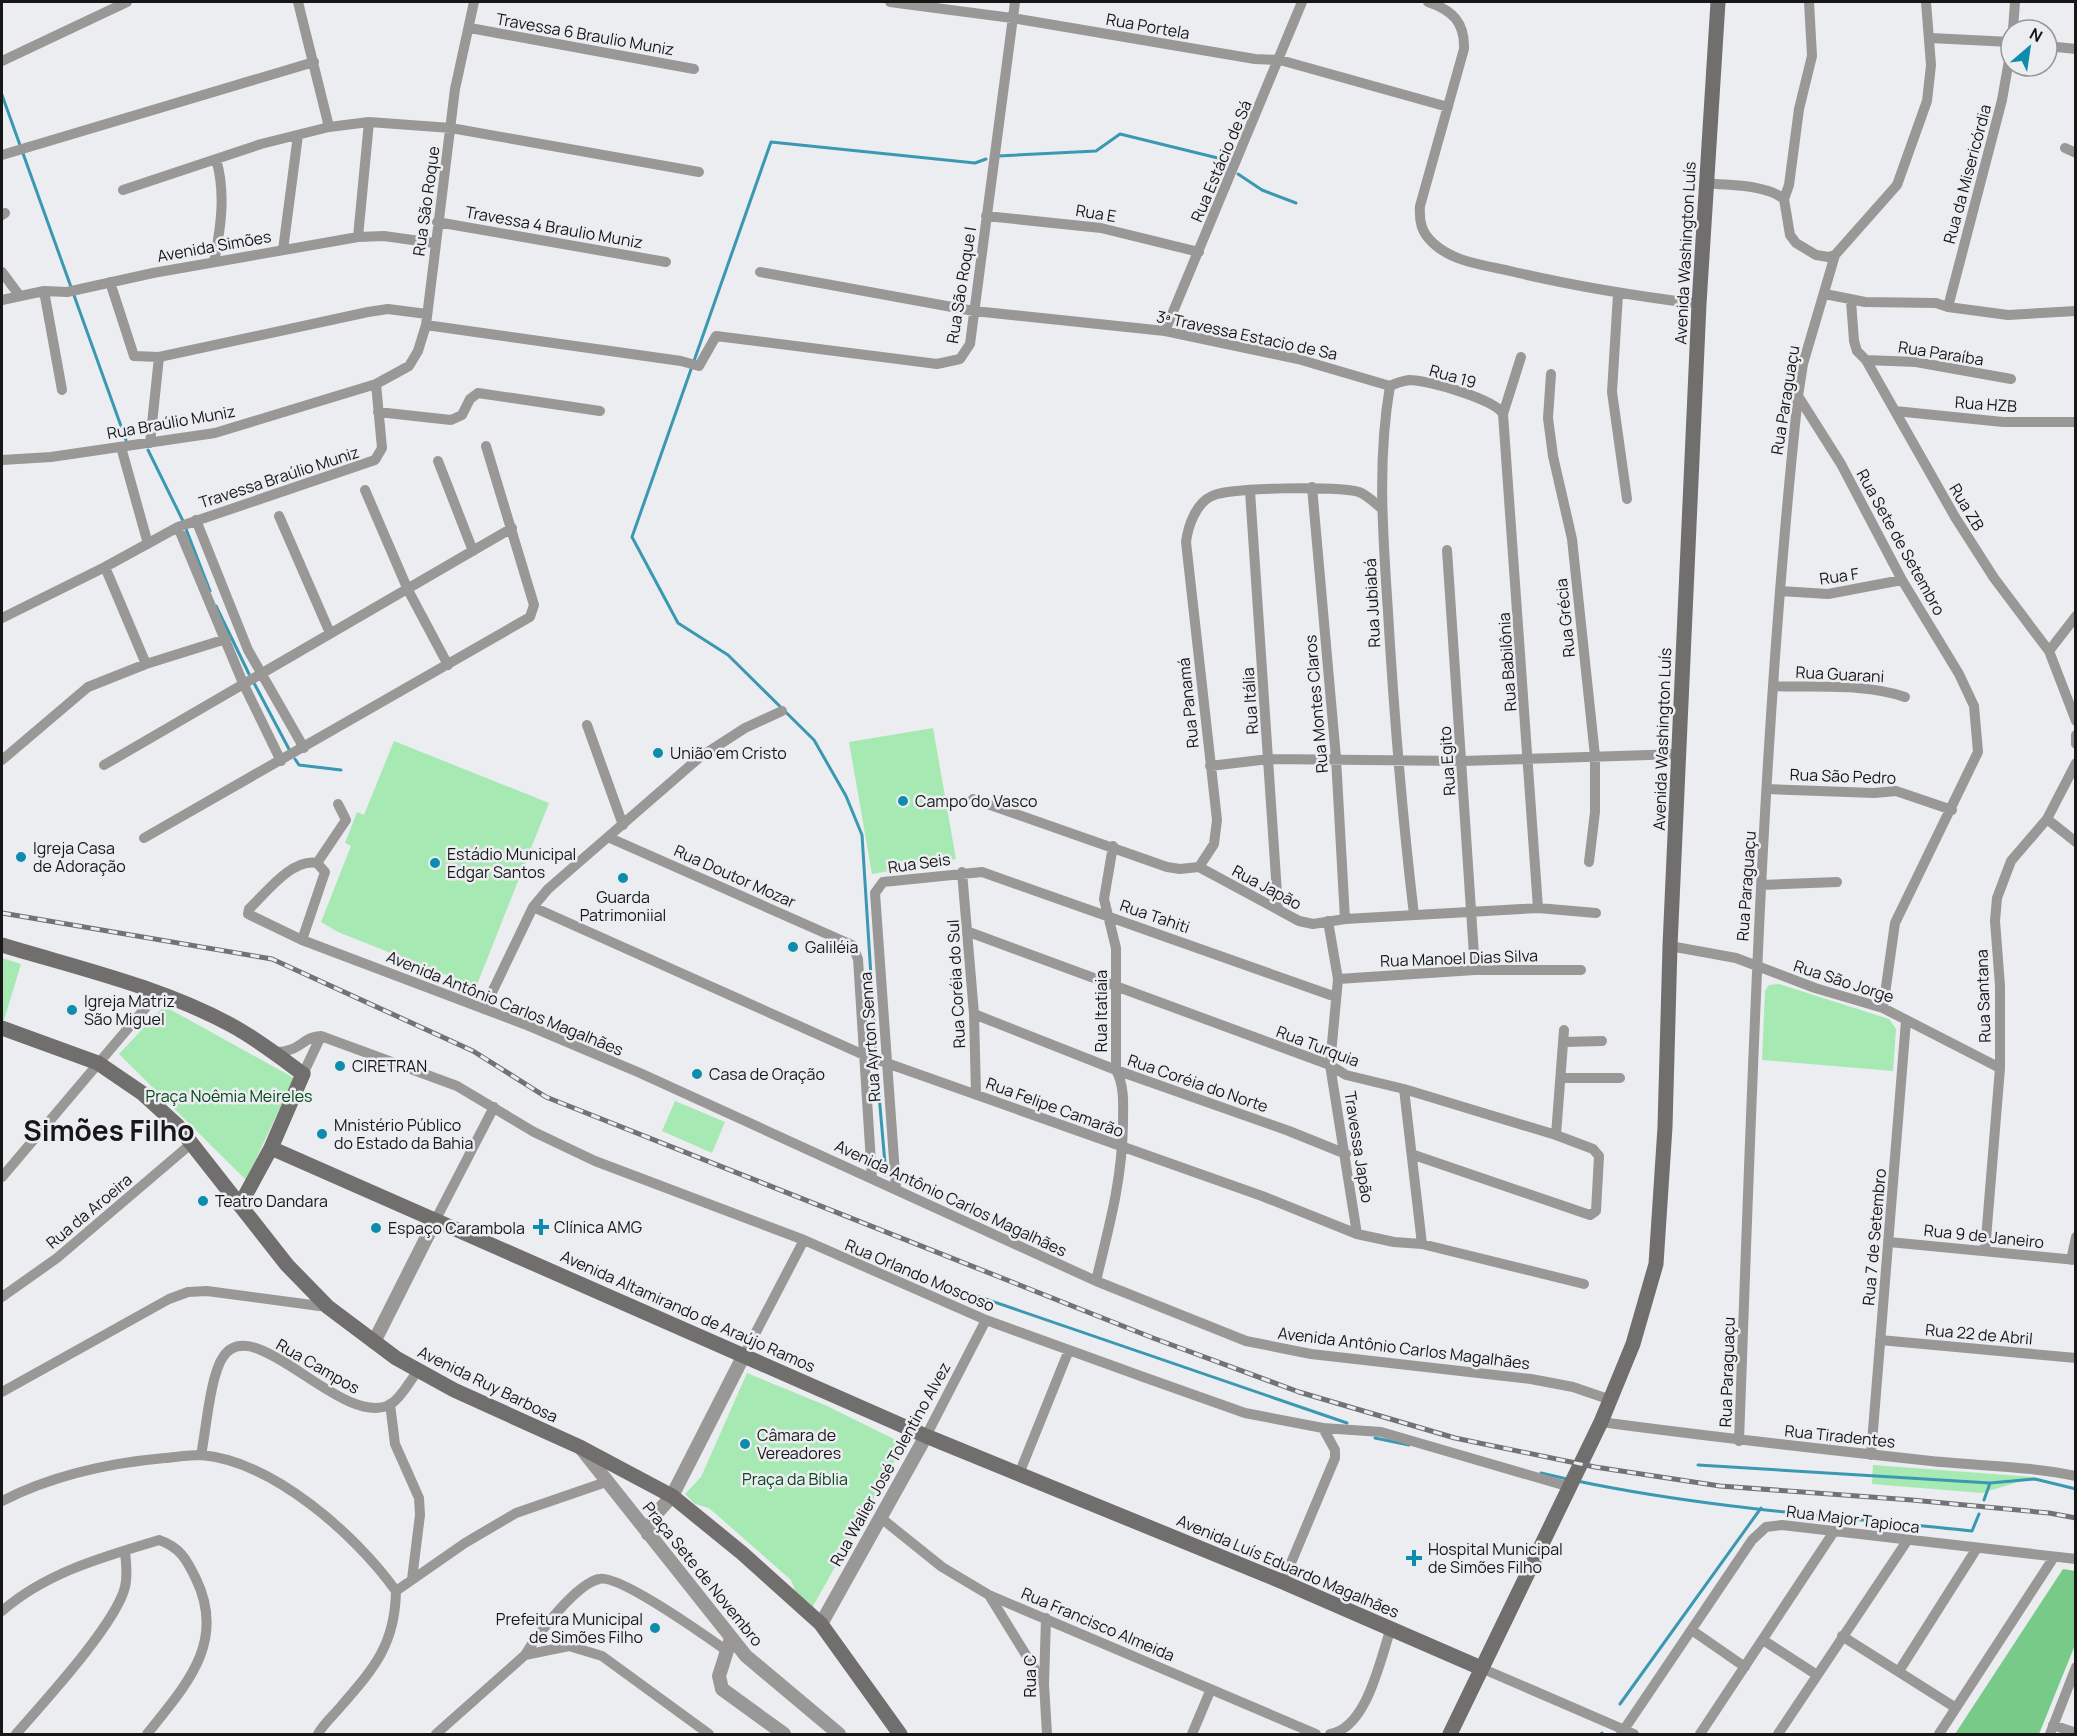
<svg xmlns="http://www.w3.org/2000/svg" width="2077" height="1736" font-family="Manrope,sans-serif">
<rect width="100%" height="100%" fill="#ebedf0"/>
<!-- green -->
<path fill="#a7e9b2" d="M933 728 956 859 872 874 849 742Z
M394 741 549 803 476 987 338 932 321 922 351 846 345 843 357 812 364 815Z
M2 958 21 964 4 1020 2 1019Z
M1779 984 1889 1019 1896 1029 1893 1071 1762 1060 1765 991 1769 985Z
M164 1006 294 1078 246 1180 119 1054Z
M675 1101 725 1122 712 1153 662 1131Z
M747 1373 827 1406 904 1444 812 1608 798 1598 791 1580 709 1508 695 1504 685 1494 701 1477Z
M1873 1465 2035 1477 1982 1493 1872 1484Z"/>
<!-- forest -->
<path fill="#77ca88" d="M2063 1569 2075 1571V1645L2039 1734H1955Z"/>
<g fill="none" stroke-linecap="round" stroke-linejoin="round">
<!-- stream -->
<path stroke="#3b98b3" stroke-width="3" d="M2 95 126 440
M998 156 1096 151 1120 134 1226 160
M1238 174 1262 190 1296 203
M148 450 183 521
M186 529 210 591
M216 606 249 674
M254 683 290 751
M295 759 299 765 341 770
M876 1055 862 835 846 796 814 740 728 655 678 623 632 537 771 142 975 163 986 159
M877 1072 886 1175
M895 1268 1347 1423
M1375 1438 1409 1445
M1698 1465 1990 1483
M1541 1473 1567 1479
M1577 1481C1706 1508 1840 1517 1972 1531L1979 1514
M1984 1500 1990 1483 2035 1479 2076 1489
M1620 1704 1761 1508
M1601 1734 1602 1733"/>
<!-- minor -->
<path stroke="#999897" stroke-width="10" d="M298 2 329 127
M890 2 1012 18 1255 59 1280 60 1448 107
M1428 2C1452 10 1465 22 1464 49L1420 206C1419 221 1421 232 1433 243 1453 262 1484 265 1510 271 1573 286 1635 296 1699 304
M1809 2 1812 56 1799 109 1789 185 1784 199 1790 235 1796 243 1816 255 1828 257 1835 255
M470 28 694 69
M2013 30 2015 2
M1930 38 2011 42
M2047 46 2076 49
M2 61 127 2
M2065 148 2076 153
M2 155 314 62
M1707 183C1731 186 1765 184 1784 199
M123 190 261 144 329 127 369 122 451 128 699 172
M2 215 5 213
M986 216 1101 228 1199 252
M437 222 666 262
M358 237 369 122
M283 250 298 135
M214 262C221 227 226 193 216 159
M2 272 19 295
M760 272 974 311 1165 331 1298 359 1390 386
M110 282 134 356 159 357
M44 291 62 390
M1618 294 1612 392 1627 499
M1825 294 1865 302 1936 303 1948 307 2008 315 2076 311
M2 300 44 291 67 292 153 273 358 237 384 236 434 243
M1851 301 1854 341 1857 351 1866 360 1955 517 1994 578 2049 651 2076 721
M1948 307 2002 100 2011 49
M426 325 681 361 699 366 716 336 937 364 960 359 970 344 1015 2
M1165 331 1302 2
M1521 357 1503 414 1538 908
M1866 360 1916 362 2011 379
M1551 374 1548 418 1553 456 1572 539 1595 756V812L1589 862
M1390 386C1377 461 1383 536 1388 612 1394 714 1402 814 1414 915
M1390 386C1396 383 1402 381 1409 380 1427 380 1495 399 1503 414
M1798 396 1841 464 1902 580 1959 674 1974 706 1978 752 1895 923 1883 1008
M1895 411 2003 422H2076
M378 412 451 420 462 415 470 399 478 393 600 411
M150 443 159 357 368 312 388 309 427 314
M121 447 148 544
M2 460 51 457 215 433 376 384 409 366 418 351 426 325 455 89 474 2
M438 461 473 551
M1312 487 1336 758 1345 919
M365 490 408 590 448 665
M1250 491 1278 908
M279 516 330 633
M196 520 248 650 304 748
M178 527 243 683 281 761
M1447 550 1475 970
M105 567 146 664
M1780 591 1828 594 1902 580
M2 618 105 567 178 527 375 460 382 448 376 384
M2049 651 2076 616
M1773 686C1816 688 1864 683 1905 697
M587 725 623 825
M2076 735V744
M2 760 88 687 146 664 226 639
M104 765 512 528
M1210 766 1269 759 1462 761 1680 754
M1767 789 1874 793 1896 791 1952 810
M973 799 1167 867 1180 869 1199 867 1299 921 1313 924 1345 919 1538 908 1596 913
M2047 819 2076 842
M144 838 530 617 534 605 486 446
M610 838 852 945 858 959 872 1178
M317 863C292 858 266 893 249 909L248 914 302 940 524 1024 640 1073 1096 1281 1246 1341 1311 1354 1531 1379 1573 1387 1611 1400
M317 863 346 820 338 804
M1199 867 1214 844 1217 820 1186 542C1188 526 1196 503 1212 496 1228 487 1339 486 1359 492 1367 495 1375 503 1381 508
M962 872 974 1014 976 1094
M1762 885 1837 882
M533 907 864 1055 1262 1196 1357 1234 1394 1242 1422 1244 1584 1284
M1328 921 1338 979 1330 1065 1357 1234
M969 932 1330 1065 1346 1075 1404 1089 1556 1135 1593 1149 1599 1156 1596 1211 1590 1215 1414 1155
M302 940 325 872 317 863
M1670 946 1736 958 1815 988 1883 1008 2000 1068
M1338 979 1475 970H1581
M484 1009 533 907 548 889 700 757 745 728 782 711
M974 1014 1116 1070 1289 1131 1346 1154
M1564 1042 1602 1041
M274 1052C300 1053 303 1036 321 1036L457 1086 534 1132 595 1161 804 1240 986 1320 1149 1379 1245 1413 1323 1428 1381 1432 1570 1487
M303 1074 321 1036
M1562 1078H1620
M1404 1089 1422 1244
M1556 1135 1564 1030
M2 1177 158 993
M896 1188 875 893 883 882 982 872 1336 997
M436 1219 494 1107
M1889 1242 2076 1260
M1985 1251 2000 1068V986L1995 921 1997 898 2011 861 2047 819 2076 763
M2071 1260 2076 1237
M1096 1281C1109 1226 1122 1182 1123 1124 1123 1105 1125 1087 1116 1070V948L1104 899 1113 846
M2 1297 57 1258 192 1143
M1880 1340 2076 1358
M744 1355 804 1240
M2 1392 169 1299 188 1292 207 1291 327 1307
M390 1404 395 1444 419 1498 420 1515 412 1579
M1601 1422C1711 1437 1821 1449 1931 1461 1979 1466 2028 1466 2076 1476
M926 1436 986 1320
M1739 1441C1752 1092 1761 743 1798 396L1803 364 1835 255 1897 185 1927 101 1931 65 1926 2
M201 1455C206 1431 210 1376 223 1357 254 1309 343 1431 391 1404 402 1397 409 1382 417 1372
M1871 1455 1906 1021
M1019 1474 1069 1350
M2 1501C53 1475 108 1463 165 1458 176 1457 189 1455 201 1455 273 1461 356 1535 396 1591
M881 1518 942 1567 989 1595 1316 1734
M1283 1582 1335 1458V1450L1323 1428
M396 1591 465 1543 516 1513 606 1482
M989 1595 1044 1684
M2 1611C47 1572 103 1557 159 1540 180 1547 187 1560 196 1579 227 1643 185 1686 147 1734
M1046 1618 1044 1684 1047 1734
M1693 1631 1745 1667
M1842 1636 1956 1708
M1763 1640 1817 1675
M525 1655C537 1635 576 1584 599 1579 619 1574 707 1637 727 1651
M1481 1668 1634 1734
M1899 1671 1977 1548
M2053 1725 2076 1733
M16 1734C43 1703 116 1624 125 1587 128 1575 126 1563 125 1551
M318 1734C323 1724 334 1715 342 1705 375 1667 395 1644 396 1591
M436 1734 525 1655 569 1646 602 1656 709 1734
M1192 1734 1211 1689
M1330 1734C1367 1728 1380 1660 1391 1628
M1621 1734 1752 1540 1766 1527 1782 1525 2076 1559
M1700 1734 1833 1533
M1778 1734 1907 1541
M1939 1734 2054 1557
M2050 1734 2076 1667"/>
<!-- tertiary -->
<path stroke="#999897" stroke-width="14" d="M374 1342 436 1219
M580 1447 746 1656 839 1734
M648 1534 655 1515 672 1496 744 1355
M821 1624 926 1436
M731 1638 719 1676 722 1689 784 1734"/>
<!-- secondary -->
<path stroke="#716f6e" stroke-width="15" d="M2 945C78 968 161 987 231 1025 257 1039 280 1057 303 1074L271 1148 240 1205
M2 1028 98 1063 142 1093 177 1125 287 1265 328 1307 396 1358 454 1390 580 1447 672 1496 742 1553 821 1624 900 1734
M271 1148 926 1436 1283 1582 1481 1668
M1450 1734 1601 1422 1633 1344 1656 1264 1665 1127 1670 946 1699 304 1718 2"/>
<defs>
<path id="rail" d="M2 913 272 959 473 1051 546 1097 1153 1338 1299 1392 1455 1438 1595 1467 1720 1486 1912 1500 2049 1513 2076 1518"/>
</defs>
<!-- rail casing -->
<use href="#rail" stroke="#717274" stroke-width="5"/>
<!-- rail -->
<use href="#rail" stroke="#ebedf0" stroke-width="3" stroke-dasharray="9" stroke-linecap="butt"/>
</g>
<!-- markers -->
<g fill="#0e8cad" stroke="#ebedf0" stroke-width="2">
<circle cx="658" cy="753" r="6"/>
<circle cx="903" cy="801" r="6"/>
<circle cx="21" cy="857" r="6"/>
<circle cx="435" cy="863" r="6"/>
<circle cx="623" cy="878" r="6"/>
<circle cx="793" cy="947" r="6"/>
<circle cx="72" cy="1010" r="6"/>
<circle cx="340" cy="1066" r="6"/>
<circle cx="697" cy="1074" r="6"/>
<circle cx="322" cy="1134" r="6"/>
<circle cx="203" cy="1201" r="6"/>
<path d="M538 1218h6v6h6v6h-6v6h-6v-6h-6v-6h6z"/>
<circle cx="376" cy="1228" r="6"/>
<circle cx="745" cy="1444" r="6"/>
<path d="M1411 1549h6v6h6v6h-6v6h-6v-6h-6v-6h6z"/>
<circle cx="655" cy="1628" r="6"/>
</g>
<g text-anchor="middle" stroke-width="5" stroke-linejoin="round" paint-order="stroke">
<!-- street labels -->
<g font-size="16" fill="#171718" stroke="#ebedf0">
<text transform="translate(1148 26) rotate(10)" y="6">Rua Portela</text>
<text transform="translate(585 34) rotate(10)" y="6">Travessa 6 Braulio Muniz</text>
<text transform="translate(1221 161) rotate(-67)" y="6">Rua Estácio de Sá</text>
<text transform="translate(1967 174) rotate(-75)" y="6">Rua da Misericórdia</text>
<text transform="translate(426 201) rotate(-82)" y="6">Rua São Roque</text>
<text transform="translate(1096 213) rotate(9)" y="6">Rua E</text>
<text transform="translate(554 227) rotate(10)" y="6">Travessa 4 Braulio Muniz</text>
<text transform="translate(214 246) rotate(-10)" y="6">Avenida Simões</text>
<text transform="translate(1685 253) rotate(-87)" y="6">Avenida Washington Luís</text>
<text transform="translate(961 285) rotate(-81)" y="6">Rua São Roque I</text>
<text transform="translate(1247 335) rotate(12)" y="6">3ª Travessa Estacio de Sa</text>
<text transform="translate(1941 353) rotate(9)" y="6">Rua Paraíba</text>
<text transform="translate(1453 376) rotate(16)" y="6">Rua 19</text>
<text transform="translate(1785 400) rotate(-81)" y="6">Rua Paraguaçu</text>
<text transform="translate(1986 404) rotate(4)" y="6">Rua HZB</text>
<text transform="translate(171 422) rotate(-10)" y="6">Rua Braúlio Muniz</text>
<text transform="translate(279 477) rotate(-18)" y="6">Travessa Braúlio Muniz</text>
<text transform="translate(1967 507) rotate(59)" y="6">Rua ZB</text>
<text transform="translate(1901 542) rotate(61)" y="6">Rua Sete de Setembro</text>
<text transform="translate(1839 576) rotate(-8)" y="6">Rua F</text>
<text transform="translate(1372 603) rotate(-93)" y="6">Rua Jubiabá</text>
<text transform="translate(1565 618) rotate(-96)" y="6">Rua Grécia</text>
<text transform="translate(1507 662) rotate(-94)" y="6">Rua Babilônia</text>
<text transform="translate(1840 674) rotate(3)" y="6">Rua Guarani</text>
<text transform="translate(1250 701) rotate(-94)" y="6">Rua Itália</text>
<text transform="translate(1188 703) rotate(-96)" y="6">Rua Panamá</text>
<text transform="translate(1316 704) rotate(-95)" y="6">Rua Montes Claros</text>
<text transform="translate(1662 739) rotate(-88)" y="6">Avenida Washington Luís</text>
<text transform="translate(1447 761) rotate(-94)" y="6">Rua Egito</text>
<text transform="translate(1843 776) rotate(2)" y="6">Rua São Pedro</text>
<text transform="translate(919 863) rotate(-8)" y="6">Rua Seis</text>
<text transform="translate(735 876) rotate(24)" y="6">Rua Doutor Mozar</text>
<text transform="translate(1746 886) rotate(-86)" y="6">Rua Paraguaçu</text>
<text transform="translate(1267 887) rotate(28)" y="6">Rua Japão</text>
<text transform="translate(1155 916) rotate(19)" y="6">Rua Tahiti</text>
<text transform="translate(1459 958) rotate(-2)" y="6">Rua Manoel Dias Silva</text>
<text transform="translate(1844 981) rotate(18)" y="6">Rua São Jorge</text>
<text transform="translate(956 984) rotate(-93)" y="6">Rua Coréia do Sul</text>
<text transform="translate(1983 996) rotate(-92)" y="6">Rua Santana</text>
<text transform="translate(505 1003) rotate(22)" y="6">Avenida Antônio Carlos Magalhães</text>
<text transform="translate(1101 1011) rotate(-90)" y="6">Rua Itatiaia</text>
<text transform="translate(870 1037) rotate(-94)" y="6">Rua Ayrton Senna</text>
<text transform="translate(1318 1046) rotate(21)" y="6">Rua Turquia</text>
<text transform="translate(1198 1083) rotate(19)" y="6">Rua Coréia do Norte</text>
<text transform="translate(1055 1107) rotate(20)" y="6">Rua Felipe Camarão</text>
<text transform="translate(1359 1147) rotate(81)" y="6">Travessa Japão</text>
<text transform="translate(951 1198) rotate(25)" y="6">Avenida Antônio Carlos Magalhães</text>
<text transform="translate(89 1211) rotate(-40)" y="6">Rua da Aroeira</text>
<text transform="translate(1984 1236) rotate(6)" y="6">Rua 9 de Janeiro</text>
<text transform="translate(1874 1237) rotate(-85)" y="6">Rua 7 de Setembro</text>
<text transform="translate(920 1275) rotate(23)" y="6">Rua Orlando Moscoso</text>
<text transform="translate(688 1311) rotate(24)" y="6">Avenida Altamirando de Araújo Ramos</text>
<text transform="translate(1979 1334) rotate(5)" y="6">Rua 22 de Abril</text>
<text transform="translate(1404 1348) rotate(7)" y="6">Avenida Antônio Carlos Magalhães</text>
<text transform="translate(318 1366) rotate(30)" y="6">Rua Campos</text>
<text transform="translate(1727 1372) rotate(-88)" y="6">Rua Paraguaçu</text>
<text transform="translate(488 1384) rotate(26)" y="6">Avenida Ruy Barbosa</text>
<text transform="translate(1840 1436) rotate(6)" y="6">Rua Tiradentes</text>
<text transform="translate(890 1464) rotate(-61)" y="6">Rua Walier José Tolentino Alvez</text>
<text transform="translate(1853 1519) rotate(7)" y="6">Rua Major Tapioca</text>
<text transform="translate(1288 1566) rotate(23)" y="6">Avenida Luís Eduardo Magalhães</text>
<text transform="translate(703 1574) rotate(51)" y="6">Praça Sete de Novembro</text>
<text transform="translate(1098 1624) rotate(23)" y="6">Rua Francisco Almeida</text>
<text transform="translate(1030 1676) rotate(-90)" y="6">Rua C</text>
</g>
<!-- poi labels -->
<g font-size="16" fill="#171718" stroke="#ebedf0" text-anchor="start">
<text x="670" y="759">União em Cristo</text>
<text x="915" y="807">Campo do Vasco</text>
<text x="33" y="854">Igreja Casa<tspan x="33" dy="18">de Adoração</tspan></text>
<text x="447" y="860">Estádio Municipal<tspan x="447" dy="18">Edgar Santos</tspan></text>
<text x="623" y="903" text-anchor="middle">Guarda<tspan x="623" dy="18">Patrimoniial</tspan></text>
<text x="805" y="953">Galiléia</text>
<text x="84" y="1007">Igreja Matriz<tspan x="84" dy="18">São Miguel</tspan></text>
<text x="352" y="1072">CIRETRAN</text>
<text x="709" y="1080">Casa de Oração</text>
<text x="334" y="1131">Mnistério Público<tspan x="334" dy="18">do Estado da Bahia</tspan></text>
<text x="215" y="1207">Teatro Dandara</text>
<text x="554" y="1233">Clínica AMG</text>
<text x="388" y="1234">Espaço Carambola</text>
<text x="757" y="1441">Câmara de<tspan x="757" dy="18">Vereadores</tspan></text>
<text x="1428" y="1555">Hospital Municipal<tspan x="1428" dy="18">de Simões Filho</tspan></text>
<text x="643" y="1625" text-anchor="end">Prefeitura Municipal<tspan x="643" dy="18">de Simões Filho</tspan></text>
</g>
<!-- park labels -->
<g font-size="16" fill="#07471d" stroke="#ebedf0">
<text x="229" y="1102">Praça Noêmia Meireles</text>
<text x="795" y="1485">Praça da Bíblia</text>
</g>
<!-- town labels -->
<g font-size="28" font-weight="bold" fill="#171718" stroke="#ebedf0">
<text x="109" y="1141">Simões Filho</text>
</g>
</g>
<!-- border -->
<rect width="2077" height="1736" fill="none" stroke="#171718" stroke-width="6"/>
<!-- north arrow -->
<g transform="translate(2029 48) rotate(29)"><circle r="28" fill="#ebedf0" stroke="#96979a" stroke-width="1.5"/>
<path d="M0-4.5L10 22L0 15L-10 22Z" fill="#0e8cad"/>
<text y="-9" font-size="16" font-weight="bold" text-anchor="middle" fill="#171718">N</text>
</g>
</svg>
